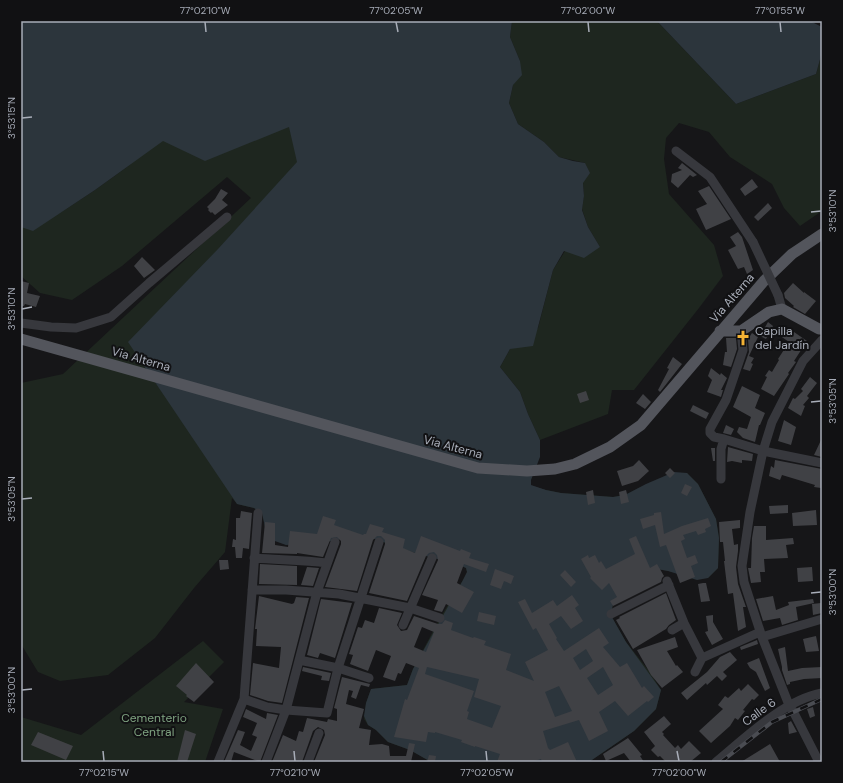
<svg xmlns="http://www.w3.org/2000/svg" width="843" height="783" font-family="'DM Sans',sans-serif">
<rect width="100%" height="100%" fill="#161618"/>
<!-- green -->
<path fill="#1e261f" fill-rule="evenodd" d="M512 21H657L736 104 816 74 822 52V211L800 226 784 208 772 184 730 157 709 132 679 123 666 138 664 159 669 194 714 245 723 276 699 308 634 390H612L608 414 540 440 528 414 520 392 500 367 510 349 538 328 553 270 565 251 600 247 588 227 582 209 584 196 583 183 585 163 559 157 544 142 518 124 509 103 513 85 520 61 510 37Z
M234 41 531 486 546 490 561 493 613 497 625 495 641 487 687 473 698 484 716 519 719 538 718 568 708 578 657 569 613 604 611 614 613 619 626 642 649 671 661 690 656 709 634 731 589 762H431L410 750 388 742 376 730 368 725 364 719 366 703 371 689 407 685 413 669 440 618 463 580 467 572 466 568 457 564 418 554 363 535 331 541 286 545 266 532 262 512 254 508 237 504 232 498 225 552 194 588 155 638 108 675 60 681 38 672 21 644V383L63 374 251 198 227 177 122 266 72 300 40 293 21 276V77ZM134 162 95 190 57 215Z
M203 641 224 662 184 702 223 709 205 762H26L21 760V717L81 735Z"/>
<!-- water -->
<path fill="#2c353c" d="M21 21H512L510 37 520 61 522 75 513 85 509 103 518 124 544 142 559 157 573 161 585 163 590 173 583 183 584 196 582 210 588 227 600 247 584 258 564 251 553 270 533 346 510 349 500 367 520 392 528 414 540 440V457L531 480V485L546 490 561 493 613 497 625 495 646 484 674 472 687 473 698 484 716 519 719 538 718 568 708 578 697 580 668 571 657 569 613 604 611 614 613 619 626 642 661 690 656 709 634 731 589 762H431L410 750 388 742 376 730 368 725 364 716 366 703 371 689 407 685 413 669 463 580 467 572 466 568 457 564 418 554 363 535 331 541 286 545 272 540 266 532 262 513 254 508 237 504 128 342 218 249 297 162 289 127 205 161 163 141 95 190 33 231 21 227Z
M657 21H810L822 27V52L816 74 736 104Z"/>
<!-- building -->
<path fill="#404145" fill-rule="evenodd" d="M682 163 697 175 693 177 690 175 678 188 671 182 672 174 682 170 678 168Z
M752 179 758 187 745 196 740 189Z
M709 186 731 219 706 230 696 209 707 204 698 191Z
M221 189 228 193 222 200 228 205 215 215 212 212 211 213 208 210 209 209 207 207 215 199Z
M768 203 772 208 758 221 754 217Z
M738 232 742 237 753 270 747 274 744 267 738 269 728 250 736 246 730 237Z
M142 257 155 270 144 278 134 266Z
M21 281 29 283 27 293 40 296 36 307 25 304 24 306H21Z
M793 283 804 293V292L816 301 805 314 793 307 794 306 785 298 784 293Z
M768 322 773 326 766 339 760 336Z
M784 329 792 335 794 332 807 341 794 361 796 362 788 373 789 374 774 396 761 389 767 377 765 376 769 370 772 372 779 360 778 359 789 342 779 335Z
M752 333 758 337 749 356 754 358 751 363 753 364 750 371 743 369 749 352 748 339Z
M726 338H736L737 349 731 367 723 365 725 352H727Z
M673 357 682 364 660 392 658 390 669 369 667 368Z
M711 368 720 375 721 373 727 378 721 390H723L721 397 707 392 712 380 708 376Z
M810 377 817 383 807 396 809 398 803 405 805 406 801 416 788 408 793 398 795 399 803 391 801 389Z
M742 386 760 395 755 408 765 413 760 425H759L755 442 743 438 737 432 739 427 747 429 751 417 733 407Z
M586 391 589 400 580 403 577 394Z
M643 394 651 402 645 409 636 403Z
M693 405 709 413 706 419 690 411Z
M784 420 796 427 791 445 778 441Z
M726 425 734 429 731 435 723 433Z
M822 438V457L814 455Z
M728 447 753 454 752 461 742 460V463L732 461 727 462Z
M711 448H715V461H713Z
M639 460 649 471 638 481 622 486 617 471 633 466Z
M775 460 822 469 821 488 814 487 815 485 782 475 780 480 769 476 771 466 774 468Z
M670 468 675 473 670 478 665 473Z
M685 484 692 487 687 496 681 493Z
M593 490 595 503 588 505 586 492Z
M626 490 629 502 621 504 619 492Z
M788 505V513L770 514 769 506Z
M816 510 817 525 793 526 792 513Z
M241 511 252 513 249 549 243 548 242 558H236L235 547H232L233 539 236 540V518H240Z
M661 512 664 534 682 526 708 518 711 526 705 529 706 532 698 535 696 531 683 535 685 539 681 541 687 558 695 555 698 563 691 566 695 577 680 583 666 545 660 547 655 525 643 529 640 519 654 515V513Z
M323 516 336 520 334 525 363 535 364 534H366L370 524 384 528 382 532 405 539 403 548 415 553 421 536 460 551 461 549 471 553 469 558 489 564 486 572 464 564 457 583 474 592 462 613 446 604 442 612 434 610 438 600 422 595 438 560 437 555 434 552 429 553 426 556 407 601 369 593 385 544V540L381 536H377L373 540 357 591 325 587 341 544V541L337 537 331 538 323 557 297 553V554L262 553 265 522 275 523V545L288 547 290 531 317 534Z
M740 520V528L732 529 734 545 738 544V551L736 567 738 584 746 607H743L746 627 738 631 733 593 728 594 724 561H725L723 542H720L719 522Z
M754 526H766V540L793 538 794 544 786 545 788 558 764 559 765 572H760L761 582 751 583 748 568H751L752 538Z
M636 536 650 568 657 564 664 576 662 578 661 582 613 606 610 601 617 597 609 583 602 590 590 578 591 577 581 559 588 555 589 558 595 555 599 563 601 561 606 569 635 554 629 539Z
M219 560H228L229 569 220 570Z
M260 564 297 566V585L259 584Z
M307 567 319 568 313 586 301 585Z
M812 567 813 581 798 582 797 568Z
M495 569 514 576 511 584 504 581 501 589 490 585Z
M565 570 576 582 571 587 560 575Z
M703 583H706L710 601 701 602 698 584Z
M666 593 676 620 669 625 666 629 633 649 616 620 620 618 619 617Z
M572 595 579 605 575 608 583 621 571 629 561 616 549 624 557 638 556 639 564 651 599 628 609 643 603 647 620 667 627 663 642 688 644 686 654 697 648 702 647 701 628 716 615 701 599 712 608 731 589 741 579 720 543 731 548 748 550 750 568 742 577 762H542L541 759 531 762H497L500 754 475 746V747L461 742 462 740 435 732V733L428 732 426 742 394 737 405 699 407 700 419 668 406 663 401 674 398 673 395 681 383 677 391 656 376 650 368 671 350 664 353 655 349 654 358 627 362 628 365 620 374 623 379 608 402 613 397 625 401 631 407 630 414 616 438 624H442L445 620 453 623 451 630 473 638 474 637 486 641 484 645 511 654 506 670 534 681 525 662 548 650 536 628 533 630 518 602 525 599 532 613 553 600 557 606ZM422 627 434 632 426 652 414 647ZM586 649 593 661 580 670 573 658ZM427 667 479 679 474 697 501 706 492 728 467 719 469 712 467 711 474 691 425 674ZM603 667 613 685 598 695 587 678ZM559 686 572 711 555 717 545 692Z
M259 596 292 604 294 603 296 597 309 598 282 703 268 701 250 695 253 663 279 668 281 647 256 646 257 629H255Z
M773 596 776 610 789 605 788 602 813 599 814 603 796 607 798 620 782 625 780 618 763 621 756 599Z
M321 599 352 603 335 658 320 653 318 658 307 655Z
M821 603 822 613 813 615 812 604Z
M479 612 496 616 494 625 477 621Z
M713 615V622L723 639 712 645 705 632 708 631 706 616Z
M816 636 819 651 806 652 803 639Z
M675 637 678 647 667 651 676 666 677 665 683 672 662 688 651 675 637 650Z
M757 640 758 644 741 650 740 647Z
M785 647 788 671 802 668 822 667V678L804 679 790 682V684L787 685 782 670V667L778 649Z
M730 652 737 660 723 672 727 676 722 681 717 676 707 685 706 683 687 700 681 693 707 672 720 657Z
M759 658 770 688 765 691 756 672 750 668 747 663Z
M196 663 214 682 194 702 186 696 187 695 176 686Z
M303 667 331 673 329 681 321 680 322 676 302 671Z
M342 677 370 684 369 687 361 685 356 699 351 697 353 691 349 690 346 704 364 709 359 728 371 730 369 745 382 744 389 746 390 756H406L409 743 415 744 411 762H314L325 735 324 730 318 727 313 731 302 762H272L283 735 296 741 299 731 303 732 307 718 327 722 328 719 337 721V709L334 708Z
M748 684 759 695 754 700 752 699 743 710 745 711 738 720 735 718 730 726 711 743 699 731 723 709 718 705 725 696 728 698 739 688 741 691Z
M813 707 815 716 810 718 807 709Z
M246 709 266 719 267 713 278 715 260 762 234 752 231 762H224L238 730 245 732 240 745 251 751 257 737 252 735 257 723 243 717Z
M664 716 671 724 662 732 664 734 663 735 675 748 678 745 681 749 689 741 701 753 690 762H666L660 756 658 757 651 750 655 746 644 732Z
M791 721 797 732 789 734 788 723Z
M185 730 196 734 187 762H177Z
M38 732 73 746 66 760 31 745Z
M628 738 642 755 640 756 644 762H631L624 753 606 761 603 754Z
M770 744 780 762H741L762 749Z
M429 755 436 756 435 762H427Z"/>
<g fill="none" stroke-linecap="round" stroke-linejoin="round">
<!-- minor -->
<path stroke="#37383d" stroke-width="9" d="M676 151 710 177 753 242
M778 295 782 309
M21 323 51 327 76 328 111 317 149 283 227 217
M741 331 743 350 726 400 710 429V433L714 437 724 439 763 451 822 463
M721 479V449L724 439
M254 558C278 560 303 560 327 563
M667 581 684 623 702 658
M252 590H286L339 594 410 608 440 618
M611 614 669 585
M403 625 432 558
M672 630 684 623
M762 637 822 619
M299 660 338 668 369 678
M695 672 702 658 760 632
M244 699 267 707 286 710 327 713 338 668 379 542
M218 762 244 699 258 513
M266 762 286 710 317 592 335 542
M308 762 319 733
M716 762C745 738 784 700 822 693
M819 762 793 711 789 705 762 637 744 582 742 566 750 512 763 451 772 422 803 361 822 340"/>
<!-- major -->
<path stroke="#53555c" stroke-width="11" d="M720 331H741L769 312 782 309 819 329H822
M21 339 478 468 527 471 555 469 575 464 610 447 641 425 764 281 792 254 822 234"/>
<defs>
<path id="rail" d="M721 762 772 722 822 699"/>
</defs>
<!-- rail casing -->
<use href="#rail" stroke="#4a4c52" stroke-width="4"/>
<!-- rail -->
<use href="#rail" stroke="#111113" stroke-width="2.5" stroke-dasharray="8" stroke-linecap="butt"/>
<!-- minor-bridge -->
<path stroke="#37383d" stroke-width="9" d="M753 242 778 295"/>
</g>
<!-- ticks -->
<path fill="none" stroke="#a8adb8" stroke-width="1.5" d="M205 22 206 32M396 22 398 32M588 22 589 32M780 22 781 32M22 118 32 117M811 212 821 211M22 309 32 307M811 402 821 401M22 499 32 498M811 593 821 592M22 690 32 689M103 751 104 761M294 751 295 761M486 751 487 761M677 751 679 761"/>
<!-- icons -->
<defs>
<symbol id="church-bare" viewBox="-9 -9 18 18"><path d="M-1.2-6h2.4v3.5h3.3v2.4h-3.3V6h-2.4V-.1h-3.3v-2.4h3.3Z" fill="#f2b134" stroke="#111113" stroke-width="2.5" paint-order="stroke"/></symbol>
</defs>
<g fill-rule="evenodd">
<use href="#church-bare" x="732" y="327" width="22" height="22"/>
</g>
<g text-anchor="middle" stroke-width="4" stroke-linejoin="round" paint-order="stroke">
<!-- street labels -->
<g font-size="12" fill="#a8adb8" stroke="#111113">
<text transform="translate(732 298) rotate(-49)" y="4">Via Alterna</text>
<text transform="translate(141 359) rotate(16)" y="4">Via Alterna</text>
<text transform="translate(453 447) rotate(15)" y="4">Via Alterna</text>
<text transform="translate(759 712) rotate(-36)" y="4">Calle 6</text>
</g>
<!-- poi labels -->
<g font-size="12" fill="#a8adb8" stroke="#111113" text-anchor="start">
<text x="755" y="335">Capilla<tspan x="755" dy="14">del Jardín</tspan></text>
</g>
<!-- park labels -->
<g font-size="12" fill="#7fa381" stroke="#111113">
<text x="154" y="722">Cementerio<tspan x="154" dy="14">Central</tspan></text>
</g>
</g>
<!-- border -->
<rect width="843" height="783" fill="none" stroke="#111113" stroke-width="44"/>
<rect x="22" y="22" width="799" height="739" fill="none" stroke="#a8adb8" stroke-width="1.5"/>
<g font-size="10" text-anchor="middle" fill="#a8adb8">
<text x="205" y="14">77°02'10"W</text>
<text x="396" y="14">77°02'05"W</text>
<text x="588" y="14">77°02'00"W</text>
<text x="780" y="14">77°01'55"W</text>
<text transform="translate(11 118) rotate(-90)" y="4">3°53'15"N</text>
<text transform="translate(832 211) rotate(-90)" y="4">3°53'10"N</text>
<text transform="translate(11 309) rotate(-90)" y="4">3°53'10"N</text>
<text transform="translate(832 401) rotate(-90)" y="4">3°53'05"N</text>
<text transform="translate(11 499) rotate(-90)" y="4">3°53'05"N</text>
<text transform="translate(832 592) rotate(-90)" y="4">3°53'00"N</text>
<text transform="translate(11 690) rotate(-90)" y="4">3°53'00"N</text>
<text x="104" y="776">77°02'15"W</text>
<text x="295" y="776">77°02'10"W</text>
<text x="487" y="776">77°02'05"W</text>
<text x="679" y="776">77°02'00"W</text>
</g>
</svg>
